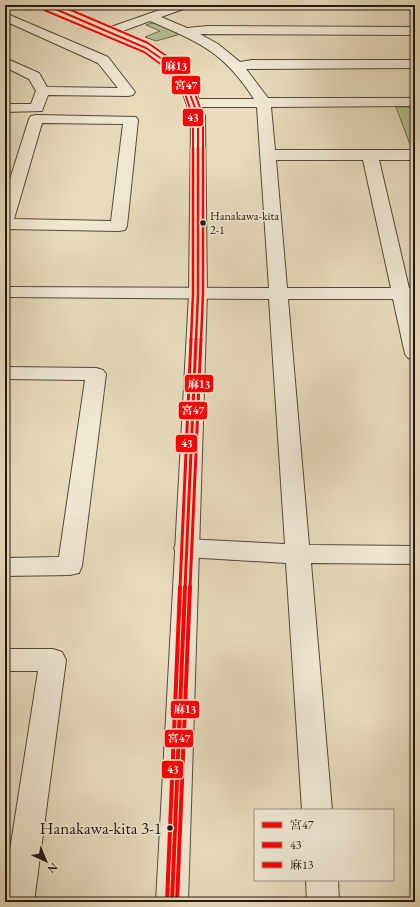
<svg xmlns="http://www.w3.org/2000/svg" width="420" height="907" font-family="'EB Garamond','Noto Serif JP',serif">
<rect width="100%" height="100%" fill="#e7dbbc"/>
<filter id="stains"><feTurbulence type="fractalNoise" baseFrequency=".005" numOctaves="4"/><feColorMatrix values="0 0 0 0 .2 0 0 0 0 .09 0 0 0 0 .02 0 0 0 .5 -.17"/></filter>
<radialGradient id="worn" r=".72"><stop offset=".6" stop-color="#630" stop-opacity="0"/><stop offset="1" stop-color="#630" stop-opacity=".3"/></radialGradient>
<!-- green -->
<path fill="#b6c090" stroke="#6d6c51" d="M152 23H157L181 34 156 41 145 37 160 31 146 25Z
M396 107H415V150H412Z"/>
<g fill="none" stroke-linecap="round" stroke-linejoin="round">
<defs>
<path id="minor" d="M174 5H191L189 7 161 17 187 28 208 26 415 27V35L200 34 218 44 240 62 252 60H415V68L246 69 268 98H415V106L271 107 275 150H415V160H379L409 288H415V300L412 299 415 312V360L408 358 405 354 393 299H288L309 545 415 546V564L311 563 332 810H302L286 563 186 557 177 554 174 548 177 542 186 539 285 544 269 299 5 297V287L269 288 257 107H194L189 106 187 103 189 100 194 99H254C224 52 199 42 150 21L109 36 105 35 103 32 105 29ZM276 160H363L391 288H287Z
M5 13 108 57 135 92 133 95 128 96 48 95 42 111 5 112V104H31L36 91 29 79 5 67V58L39 73 47 87 118 88 98 63 5 21Z
M36 115 136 117 138 120 127 226 125 230 119 231 5 229V195L29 119 31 116ZM42 123 123 124 111 221 14 219Z
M5 367 96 368 103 370 106 374 82 566 79 573 70 575 5 576V558L59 557 85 380 5 379Z
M5 649H53L62 652 66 660 34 902H5V882L38 671H5Z
M306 880H338L339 902H307Z"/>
<path id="tertiary" d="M40 5H56L150 45 170 58 182 70 194 86 205 116 207 294 188 902H156L189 294 191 116 180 86 160 64 142 51 42 7Z"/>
</defs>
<!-- minor casing -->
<use href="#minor" stroke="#55493c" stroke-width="2"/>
<!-- tertiary casing -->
<use href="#tertiary" stroke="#55493c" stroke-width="2"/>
<!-- minor -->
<use href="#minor" fill="#efe8d3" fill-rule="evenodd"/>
<!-- tertiary -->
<use href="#tertiary" fill="#efe8d3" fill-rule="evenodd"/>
<defs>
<path id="bus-1-far3" d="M46 5 146 48 165 61 187 86 198 116V149"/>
<path id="bus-1-far2" d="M196 340 198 294V148"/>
<path id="bus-1-far1" d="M185 588 196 339"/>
<path id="bus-1" d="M172 902 185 587"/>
<path id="bus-2-far3" d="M44 10 144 52 162 65 183 88 193 117V149"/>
<path id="bus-2-far2" d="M191 340 193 294V148"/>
<path id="bus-2-far1" d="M180 588 191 339"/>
<path id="bus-2" d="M167 902 180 587"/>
<path id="bus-3-far3" d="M59 5 148 43 168 57 191 83 203 116V149"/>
<path id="bus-3-far2" d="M201 340 203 294V148"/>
<path id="bus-3-far1" d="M190 588 201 339"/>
<path id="bus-3" d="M177 902 190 587"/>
</defs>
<!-- bus-1-far3 casing -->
<use href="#bus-1-far3" stroke="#efe8d3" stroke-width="4"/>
<!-- bus-1-far2 casing -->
<use href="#bus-1-far2" stroke="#efe8d3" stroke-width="5"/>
<!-- bus-1-far1 casing -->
<use href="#bus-1-far1" stroke="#efe8d3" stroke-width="6"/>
<!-- bus-1 casing -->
<use href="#bus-1" stroke="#efe8d3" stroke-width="7"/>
<!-- bus-2-far3 casing -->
<use href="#bus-2-far3" stroke="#efe8d3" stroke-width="4"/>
<!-- bus-2-far2 casing -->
<use href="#bus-2-far2" stroke="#efe8d3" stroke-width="5"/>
<!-- bus-2-far1 casing -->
<use href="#bus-2-far1" stroke="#efe8d3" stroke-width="6"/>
<!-- bus-2 casing -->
<use href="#bus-2" stroke="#efe8d3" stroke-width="7"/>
<!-- bus-3-far3 casing -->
<use href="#bus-3-far3" stroke="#efe8d3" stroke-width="4"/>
<!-- bus-3-far2 casing -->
<use href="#bus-3-far2" stroke="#efe8d3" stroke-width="5"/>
<!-- bus-3-far1 casing -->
<use href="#bus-3-far1" stroke="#efe8d3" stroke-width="6"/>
<!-- bus-3 casing -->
<use href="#bus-3" stroke="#efe8d3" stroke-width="7"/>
<!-- bus-1-far3 -->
<use href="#bus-1-far3" stroke="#f00" stroke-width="2"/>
<!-- bus-1-far2 -->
<use href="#bus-1-far2" stroke="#f00" stroke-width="2.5"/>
<!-- bus-1-far1 -->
<use href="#bus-1-far1" stroke="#f00" stroke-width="3"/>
<!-- bus-1 -->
<use href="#bus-1" stroke="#f00" stroke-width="4"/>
<!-- bus-2-far3 -->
<use href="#bus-2-far3" stroke="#f00" stroke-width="2"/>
<!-- bus-2-far2 -->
<use href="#bus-2-far2" stroke="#f00" stroke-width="2.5"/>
<!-- bus-2-far1 -->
<use href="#bus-2-far1" stroke="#f00" stroke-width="3"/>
<!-- bus-2 -->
<use href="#bus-2" stroke="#f00" stroke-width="4"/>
<!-- bus-3-far3 -->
<use href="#bus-3-far3" stroke="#f00" stroke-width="2"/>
<!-- bus-3-far2 -->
<use href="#bus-3-far2" stroke="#f00" stroke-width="2.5"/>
<!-- bus-3-far1 -->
<use href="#bus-3-far1" stroke="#f00" stroke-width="3"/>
<!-- bus-3 -->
<use href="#bus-3" stroke="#f00" stroke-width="4"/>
</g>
<!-- markers -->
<g fill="#241812" stroke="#efe8d3" stroke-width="1.5">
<circle cx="203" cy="223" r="3.5"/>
<circle cx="170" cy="828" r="3.5"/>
</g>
<g text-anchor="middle" stroke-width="3" stroke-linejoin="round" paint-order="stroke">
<!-- far-bus labels -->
<g font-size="12" fill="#241812" stroke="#efe8d3" text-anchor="start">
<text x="210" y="220">Hanakawa-kita<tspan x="210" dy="14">2-1</tspan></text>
</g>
<!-- near-bus labels -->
<g font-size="17" fill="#241812" stroke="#efe8d3" text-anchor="end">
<text x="162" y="834">Hanakawa-kita 3-1</text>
</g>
</g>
<g stroke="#efe8d3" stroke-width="1.5">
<rect x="161" y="56" width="30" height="19" rx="4" fill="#f00"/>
<rect x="171" y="75" width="30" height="20" rx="4" fill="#f00"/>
<rect x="182" y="108" width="22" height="19" rx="4" fill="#f00"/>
<rect x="184" y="374" width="30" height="19" rx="4" fill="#f00"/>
<rect x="178" y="401" width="30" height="19" rx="4" fill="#f00"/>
<rect x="175" y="434" width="23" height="19" rx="4" fill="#f00"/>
<rect x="170" y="700" width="30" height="19" rx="4" fill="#f00"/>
<rect x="164" y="729" width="30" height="19" rx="4" fill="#f00"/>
<rect x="161" y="760" width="23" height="19" rx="4" fill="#f00"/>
</g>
<g font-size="11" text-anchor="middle" font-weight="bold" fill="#fff">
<text x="176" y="70">麻13</text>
<text x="186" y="89">宮47</text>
<text x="193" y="121">43</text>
<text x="199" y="388">麻13</text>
<text x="193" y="414">宮47</text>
<text x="187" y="447">43</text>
<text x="185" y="713">麻13</text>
<text x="179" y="742">宮47</text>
<text x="173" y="773">43</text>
</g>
<!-- margin -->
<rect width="420" height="907" fill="none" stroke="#e7dbbc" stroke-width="20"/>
<rect x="6" y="6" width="408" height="895" fill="none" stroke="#241812" stroke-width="2"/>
<rect x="10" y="10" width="400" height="887" fill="none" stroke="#241812"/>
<!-- legend -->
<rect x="254" y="809" width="140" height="72" fill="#efe8d3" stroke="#9e9586"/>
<rect x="262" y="822" width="20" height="6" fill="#ff0000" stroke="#9e9586"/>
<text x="290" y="829" font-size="12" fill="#241812">宮47</text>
<rect x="262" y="842" width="20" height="6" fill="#ff0000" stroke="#9e9586"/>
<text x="290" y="849" font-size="12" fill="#241812">43</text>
<rect x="262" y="862" width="20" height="6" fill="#ff0000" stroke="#9e9586"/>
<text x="290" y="869" font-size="12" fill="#241812">麻13</text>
<!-- north arrow -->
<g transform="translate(46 861) rotate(136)" stroke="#efe8d3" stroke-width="3" paint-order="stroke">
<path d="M0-3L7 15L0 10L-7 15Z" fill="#241812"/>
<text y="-6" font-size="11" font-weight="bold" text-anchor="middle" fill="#241812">N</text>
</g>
<rect width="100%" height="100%" filter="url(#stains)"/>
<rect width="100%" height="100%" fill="url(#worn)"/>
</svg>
